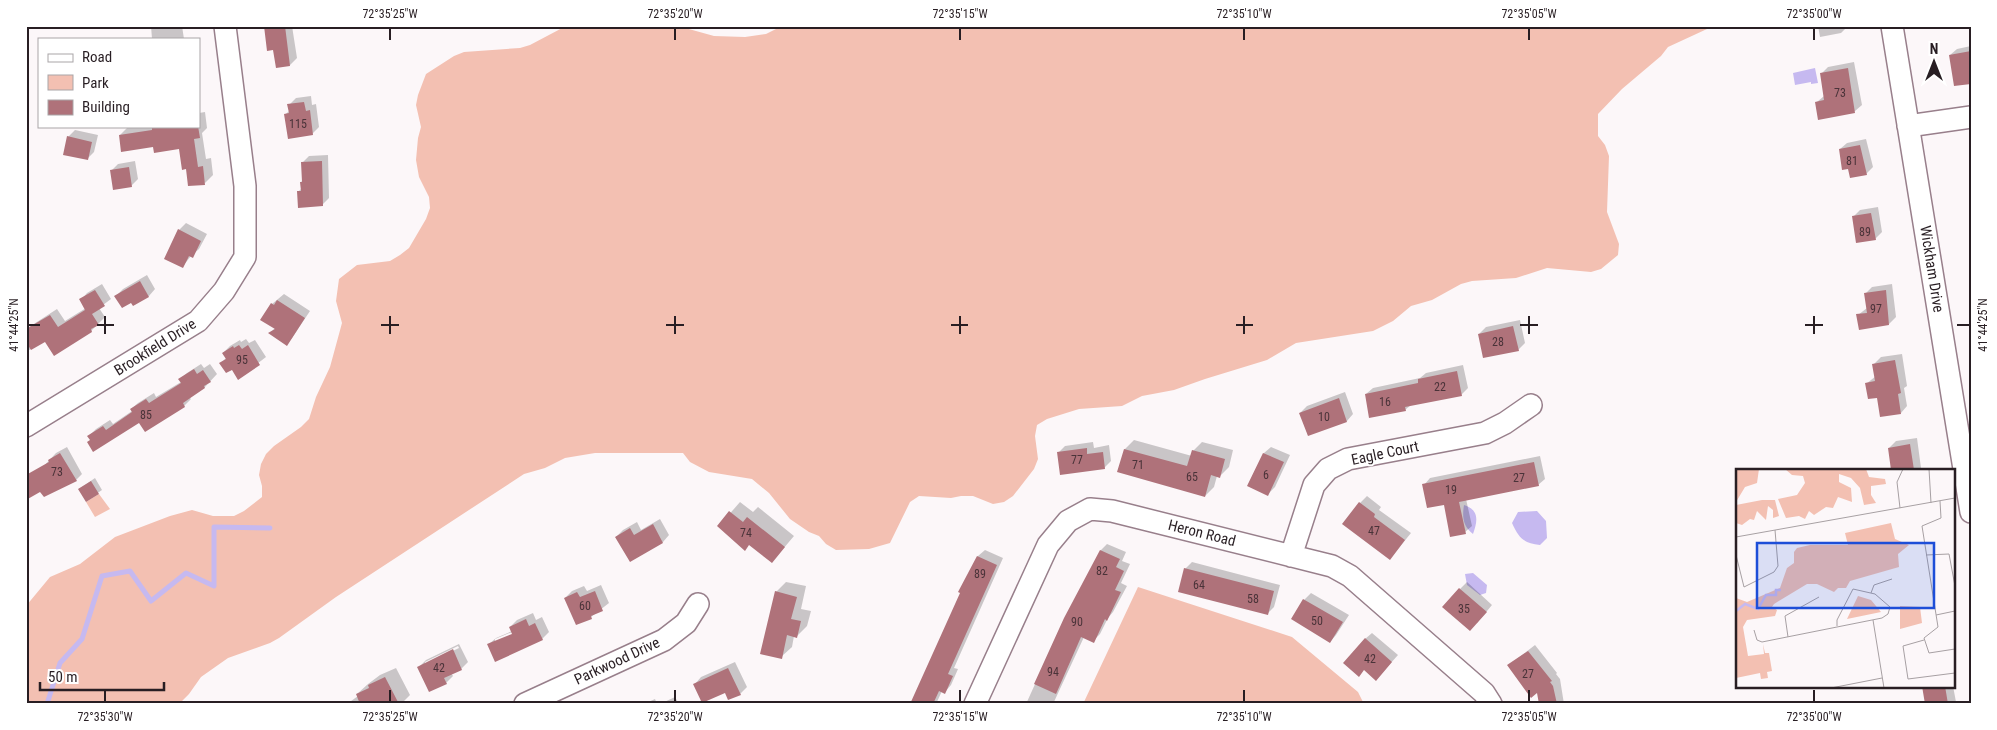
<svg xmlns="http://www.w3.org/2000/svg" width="1997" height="730" font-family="'Roboto Condensed',sans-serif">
<rect width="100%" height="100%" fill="#fcf7f9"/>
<!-- green -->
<path fill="#f3c0b2" d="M566 26H678L714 36 745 37 766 34 782 26H1709L1707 29 1668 47 1661 56 1622 89 1598 114V136L1605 145 1609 156 1607 212 1619 244 1618 255 1601 269 1591 272 1547 268 1516 278 1472 281 1461 284 1432 300 1411 306 1393 321 1373 331 1296 343 1267 360 1205 379 1174 390 1142 396 1122 406 1079 409 1047 419 1037 425 1035 436 1038 459 1034 469 1013 496 1004 502 993 504 973 496H961L951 498 919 496 910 502 890 543 869 549 836 550 826 544 819 536 809 532 790 519 769 493 752 479 709 472 690 462 683 453H595L565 458 545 468 524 474 336 597 279 638 270 643 228 658 201 677 189 694 179 704H26V606L50 577 80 564 115 537 170 516 192 510 213 516H234L244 511 262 497V486L259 475 261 464 266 454 274 446 301 427 309 419 316 397 330 367 342 323 336 301 339 279 357 265 390 261 400 255 409 248 426 219 430 208 429 197 419 177 416 160 418 138 421 127 416 105 418 95 426 74 454 56 464 52 520 48 530 45Z
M99 494 110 509 95 517 86 502Z
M1138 587 1292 637 1358 692 1364 704H1083Z"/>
<!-- water -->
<path fill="#c6b9f0" d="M1815 68 1818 83 1811 84V82L1795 85 1793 73Z
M1464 505C1479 510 1478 520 1473 534 1463 526 1462 517 1464 505Z
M1537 511 1546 521 1547 538 1540 545C1523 543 1519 538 1512 523L1518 512Z
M1473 573 1487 585 1486 593 1480 595 1467 585 1465 574Z"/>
<!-- shadow -->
<path fill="#0003" fill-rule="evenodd" d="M151 26H182L184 39H152Z
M265 26H292L297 58 290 65 277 67 274 49Z
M1818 26H1848L1841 33 1820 37Z
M1971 46V82L1950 55 1957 49Z
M1854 62 1862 105 1855 111 1820 119 1817 102 1824 96 1821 74 1828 67Z
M311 96 312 105 316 104 319 127 312 134 286 114 290 110 289 105 296 98Z
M199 107V113L205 112 207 128 202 133 206 159 211 158 213 175 205 183 187 168 180 148 154 146 120 135 128 127 134 126H199Z
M75 130 98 135 94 152 87 159 68 137Z
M1866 139 1873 167 1866 174 1849 168 1840 149 1847 143Z
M328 155 329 198 322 205 298 192 302 188 301 182 303 180 302 163 309 156Z
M135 161 138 179 131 186 111 171 118 164Z
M1878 207 1882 232 1875 239 1853 217 1860 210Z
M186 223 207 234 199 249 191 256 183 266 179 230Z
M147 275 155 289 149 296 134 305 131 301 116 296 123 289Z
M102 284 111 299 99 308 105 317 91 331 45 340 26 352V329L57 309 65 321 86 308 81 300 87 293Z
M1892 284 1896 317 1889 324 1858 315 1867 308 1865 294 1872 287Z
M284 294 310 311 292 338 286 344 270 333 275 328 272 304Z
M1520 320 1525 343 1518 350 1479 334 1486 327Z
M246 339 249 343 255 340 266 357 239 378 232 368 221 363 226 358 223 353 230 346 240 340 241 342Z
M1902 354 1907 386 1904 388 1907 406 1901 413 1878 396 1866 384 1876 376 1874 364 1881 357Z
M201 364 204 368 210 364 217 374 205 387 189 397 191 399 184 406 91 440 89 436 96 429 110 420 113 424 132 411 131 409 138 403 154 393 156 397 181 382 180 379 187 373Z
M1463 365 1468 388 1461 395 1411 405 1405 410 1366 394 1373 388 1420 378 1426 373Z
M1345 392 1353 414 1347 421 1308 435 1300 413 1307 406Z
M1917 438 1921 468 1919 470H1892L1889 448 1896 441Z
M1134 440 1192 456 1193 451 1202 442 1233 450 1229 467 1220 476H1217L1214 487 1205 496 1119 471 1125 449Z
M1093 442 1094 448 1109 445 1111 461 1104 468 1058 453 1065 446Z
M67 447 82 474 76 480 43 467 56 453Z
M1271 447 1290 455 1275 487 1268 494 1248 485 1264 453Z
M1540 456 1545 479 1538 485 1466 499 1472 526 1465 532 1445 503 1424 485 1430 478Z
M95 478 102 490 86 501 79 489Z
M1367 496 1381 507 1379 510 1411 533 1390 559 1360 503Z
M740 502 753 512 758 507 794 536 772 562 750 544 719 526Z
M660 519 669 535 663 542 630 560 616 537 623 530 637 522 641 530Z
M1107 544 1126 552 1122 561 1130 564 1121 583 1127 586 1113 612 1108 618 1100 634 1093 641 1084 637 1053 704H1026L1065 618 1101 550Z
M985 550 1003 558 954 668 958 669 951 685 945 692 942 691 936 704H911L962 592H960L978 556Z
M1192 562 1280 585 1274 607 1267 614 1185 569Z
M786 582 806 586 801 609 811 611 807 626 797 636H794L792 647 781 657 776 592Z
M1467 582 1492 605 1477 623 1460 589Z
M601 585 609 603 591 617 565 598 572 591 584 586 587 591Z
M1311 593 1349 615 1336 635 1330 642 1304 600Z
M533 613 536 620 542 617 549 632 542 639 489 644 496 638 512 631 510 627 517 620ZM517 630 518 632 495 642V639Z
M1372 633 1398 655 1382 673 1364 669 1365 639Z
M459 644 468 662 461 669 451 673 453 676 446 683 419 667 426 660ZM458 646 459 648 425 664V662Z
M1535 645 1557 673 1556 674 1560 679 1564 704H1540L1538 691 1509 665Z
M735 662 747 687 740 694 695 684 701 677Z
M396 668 410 695 401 704H347L358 696 357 694 368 684 380 675Z
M1920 686H1953L1956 702 1926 704 1924 688 1920 689Z
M675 697 679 704H660Z
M655 699 657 704H644Z"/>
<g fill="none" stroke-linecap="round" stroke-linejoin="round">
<!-- stream -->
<path stroke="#c6b9f0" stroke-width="5" d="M47 704 60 663 82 639 102 576 130 571 151 601 186 573 214 586V527L270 528"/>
</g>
<!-- building -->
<path fill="#af727a" d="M264 26H285L290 66 276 68 273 50 267 51Z
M1971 51V84L1954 86 1949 55Z
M1848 68 1855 113 1818 120 1815 102 1824 100 1820 73Z
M304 102 306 111 310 110 313 135 288 139 284 114 289 113 287 104Z
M158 126H198L200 138 194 139 198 167 203 166 205 185 188 186 186 169 182 170 179 149 154 153 153 147 121 152 119 135 152 130V127Z
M67 136 92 142 88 160 63 155Z
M1860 145 1867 175 1850 178 1848 169 1842 170 1839 149Z
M322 161 323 206 298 208 297 191H301L300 182H302L301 162Z
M129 167 132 187 113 190 110 170Z
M1871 213 1876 240 1856 243 1852 216Z
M178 229 201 241 193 258 189 256 183 268 164 259Z
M140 281 149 297 133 306 131 303 122 308 114 296Z
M95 290 105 306 92 314 99 325 91 329 92 332 54 356 45 342 31 350 26 342V329L50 315 58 327 85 310 79 299Z
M1886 290 1889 325 1859 330 1856 314 1867 313 1864 293Z
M277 300 305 318 287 346 268 333 275 329 260 320 271 303 274 305Z
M1513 326 1519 351 1483 358 1478 334Z
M239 345 242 349 248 345 260 365 238 380 232 370 226 373 219 363 226 359 222 353 233 346 234 348Z
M1895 360 1901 393 1898 394 1901 414 1880 417 1877 398 1868 399 1865 383 1875 381 1872 364Z
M194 369 197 374 203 370 211 382 204 386 205 388 183 403 185 407 145 432 139 423 93 452 87 442 90 440 87 436 103 426 106 430 132 412 130 409 146 399 149 403 181 383 178 379Z
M1457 371 1462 396 1405 407 1406 411 1369 418 1365 394 1418 383V379Z
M1339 398 1347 422 1308 436 1299 413Z
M1910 444 1914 470H1891L1888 448Z
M1087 448V454L1103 452 1105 469 1060 475 1057 452Z
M1124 449 1187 466 1192 450 1225 459 1220 478 1211 475 1205 497 1117 472Z
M60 453 77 481 44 497 40 492 26 500V475L49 462 48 460Z
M1263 453 1284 462 1268 496 1247 486Z
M1534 462 1539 486 1459 502 1466 534 1450 537 1444 505 1427 508 1422 484Z
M91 481 99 494 86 502 78 489Z
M1359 502 1375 514 1374 517 1405 540 1390 560 1342 524Z
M729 511 743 522 747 517 785 547 772 563 749 545 745 551 717 526Z
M653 524 663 543 630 562 615 537 630 528 634 535Z
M1100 550 1120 559 1116 567 1124 571 1115 590 1121 592 1107 621 1105 619 1094 643 1081 637 1056 694 1034 684 1064 618Z
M977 556 997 565 948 674 953 676 945 694 939 691 933 704H910L960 593 958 592Z
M1184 568 1274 591 1268 615 1178 592Z
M1459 588 1487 612 1470 631 1442 607Z
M595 591 603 611 591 616 592 619 576 625 564 598 577 592 580 597Z
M775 591 797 597 791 619 801 621 797 638 787 635 782 659 760 654Z
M1303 599 1343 622 1330 643 1291 619Z
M526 619 529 626 535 623 543 640 495 662 487 644 512 634 509 627Z
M1365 638 1392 662 1376 681 1364 670 1359 677 1343 663Z
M453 649 462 670 444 678 447 684 429 692 417 667Z
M1528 651 1552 681 1550 682 1553 686 1557 704H1539L1537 693 1531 698 1507 665Z
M728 668 741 695 728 700 725 693 702 703 693 684Z
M385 677 399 704H360L356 694 369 688 368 685Z
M1922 686H1945L1948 704H1925Z"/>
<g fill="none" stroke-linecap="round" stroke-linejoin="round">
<defs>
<path id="minor" d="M1892 26 1971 512
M1908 126 1971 117
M26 426 198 321 224 291 245 257V186L225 26
M1291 556 1314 485 1328 469 1348 459 1485 433 1505 423 1531 405
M525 704 664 640 686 623 698 604
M975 704 1048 545 1068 521 1090 509 1112 511 1332 566 1350 576 1484 693 1491 704"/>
</defs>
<!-- minor casing -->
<use href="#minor" stroke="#987f8b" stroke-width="24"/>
<!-- minor -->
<use href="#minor" stroke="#fff" stroke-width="21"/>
</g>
<!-- ticks -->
<path fill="none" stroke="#281e23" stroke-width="2" d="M390 28V40M675 28V40M960 28V40M1244 28V40M1529 28V40M1814 28V40M105 316V334M390 316V334M675 316V334M960 316V334M1244 316V334M1529 316V334M1814 316V334M28 325H40M97 325H114M381 325H399M666 325H684M951 325H968M1236 325H1253M1520 325H1538M1805 325H1823M1957 325H1970M105 690V702M390 690V702M675 690V702M960 690V702M1244 690V702M1529 690V702M1814 690V702"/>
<g text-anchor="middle" stroke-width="4" stroke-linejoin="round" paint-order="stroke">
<!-- number labels -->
<g font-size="12" fill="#4a3339">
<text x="1840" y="97">73</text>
<text x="298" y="128">115</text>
<text x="1852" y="165">81</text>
<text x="1865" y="236">89</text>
<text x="1876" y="313">97</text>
<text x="1498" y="346">28</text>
<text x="242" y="364">95</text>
<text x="1440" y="391">22</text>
<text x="1385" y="406">16</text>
<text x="146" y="419">85</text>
<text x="1324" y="421">10</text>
<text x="1077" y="464">77</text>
<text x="1138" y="469">71</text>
<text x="57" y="476">73</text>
<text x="1266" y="479">6</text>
<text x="1192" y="481">65</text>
<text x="1519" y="482">27</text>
<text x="1451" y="494">19</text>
<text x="1374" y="535">47</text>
<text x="746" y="537">74</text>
<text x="1102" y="575">82</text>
<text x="980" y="578">89</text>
<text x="1199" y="589">64</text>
<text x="1253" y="603">58</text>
<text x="585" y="610">60</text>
<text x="1464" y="613">35</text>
<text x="1317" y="625">50</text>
<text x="1077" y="626">90</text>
<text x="1370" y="663">42</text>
<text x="439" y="672">42</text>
<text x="1053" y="676">94</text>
<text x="1528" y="678">27</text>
</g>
<!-- street labels -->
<g font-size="15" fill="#281e23" stroke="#fff">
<text transform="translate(1932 269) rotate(81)" y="5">Wickham Drive</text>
<text transform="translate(155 347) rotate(-32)" y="5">Brookfield Drive</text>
<text transform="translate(1385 453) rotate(-12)" y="5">Eagle Court</text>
<text transform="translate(1202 533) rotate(14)" y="5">Heron Road</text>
<text transform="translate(617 661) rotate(-25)" y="5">Parkwood Drive</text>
</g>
</g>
<!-- overview -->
<g transform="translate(1736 469)">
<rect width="219" height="219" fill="#fcf7f9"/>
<path d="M0 0H23L21 14 9 18 0 33ZM49 0H130L133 8 149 10 150 15 135 17V26L140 34 128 36 124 19 115 9 103 5V13L115 19 116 33 102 28 97 39 90 38 78 46 73 42 69 50 63 47 50 49 42 30 61 26 69 14 67 7 56 6ZM26 31H39L43 47 37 49V41L32 37 30 51 21 42 18 51 14 50 6 56 0 54V36ZM155 54 159 70 173 76 162 85 163 98 114 112 110 119H102L98 123 81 115H71L38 135 36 138 41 141 39 147 11 151 7 158 12 187 28 185 27 175 29 184H33L36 202 31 203 32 209 25 210 24 204 0 209V129L11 133 44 119 51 99 58 94V83L61 79 74 76H112L109 64ZM122 127 135 131 145 143 111 150ZM164 137 184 138 186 154 164 160Z" fill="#f3c0b2"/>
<path fill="none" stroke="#c6b9f0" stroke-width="2.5" d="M0 142 9 135 22 140 30 126H40V121H45"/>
<path fill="none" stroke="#a7a0a3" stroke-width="1" d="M193 0 195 34M204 32 205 49 186 57 202 158 188 169 193 184 219 180M164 39 161 13 167 0M0 68 219 29M0 86 8 118 38 103 42 97 39 61M190 86 213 85 219 117M135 124 138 116 156 110M200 146 219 142M137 151 148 219M18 161 21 171 26 173 146 149 152 145 154 138 139 125 117 120 101 151V157M52 168 49 147 83 128M188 171 167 177 172 210 219 204M95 219 146 209"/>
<path fill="#1d4ed8" fill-opacity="0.15" stroke="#1d4ed8" stroke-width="2.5" d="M21 74H198V139H21Z"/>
<rect width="219" height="219" fill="none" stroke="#281e23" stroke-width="2.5"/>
</g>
<!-- border -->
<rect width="1997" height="730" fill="none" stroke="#ffffff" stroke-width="55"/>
<!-- legend -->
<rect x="38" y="38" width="162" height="90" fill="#ffffff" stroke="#a9a5a7"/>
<rect x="48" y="54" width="25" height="8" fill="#ffffff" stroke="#a9a5a7"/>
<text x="82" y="62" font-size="15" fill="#281e23">Road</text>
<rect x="48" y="75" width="25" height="15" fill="#f3c0b2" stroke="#a9a5a7"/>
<text x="82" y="88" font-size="15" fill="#281e23">Park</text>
<rect x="48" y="100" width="25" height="15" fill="#af727a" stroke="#a9a5a7"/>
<text x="82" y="112" font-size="15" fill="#281e23">Building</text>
<!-- north arrow -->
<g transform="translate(1934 62)" stroke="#ffffff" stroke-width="4" paint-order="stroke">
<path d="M0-4L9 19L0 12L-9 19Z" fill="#281e23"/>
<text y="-8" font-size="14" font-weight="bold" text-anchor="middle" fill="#281e23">N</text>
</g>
<!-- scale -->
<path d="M40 682v8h124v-8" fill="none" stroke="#281e23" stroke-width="2.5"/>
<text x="48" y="682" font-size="15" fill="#281e23" stroke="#ffffff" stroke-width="4" paint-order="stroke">50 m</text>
<rect x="28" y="28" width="1942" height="674" fill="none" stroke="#281e23" stroke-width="2"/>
<g font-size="12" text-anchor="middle" fill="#281e23">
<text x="390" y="18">72°35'25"W</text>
<text x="675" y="18">72°35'20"W</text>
<text x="960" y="18">72°35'15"W</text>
<text x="1244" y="18">72°35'10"W</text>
<text x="1529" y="18">72°35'05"W</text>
<text x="1814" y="18">72°35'00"W</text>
<text transform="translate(14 325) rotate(-90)" y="4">41°44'25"N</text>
<text transform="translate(1983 325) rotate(-90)" y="4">41°44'25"N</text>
<text x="105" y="721">72°35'30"W</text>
<text x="390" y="721">72°35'25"W</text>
<text x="675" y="721">72°35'20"W</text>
<text x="960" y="721">72°35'15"W</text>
<text x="1244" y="721">72°35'10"W</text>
<text x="1529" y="721">72°35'05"W</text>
<text x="1814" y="721">72°35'00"W</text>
</g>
</svg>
